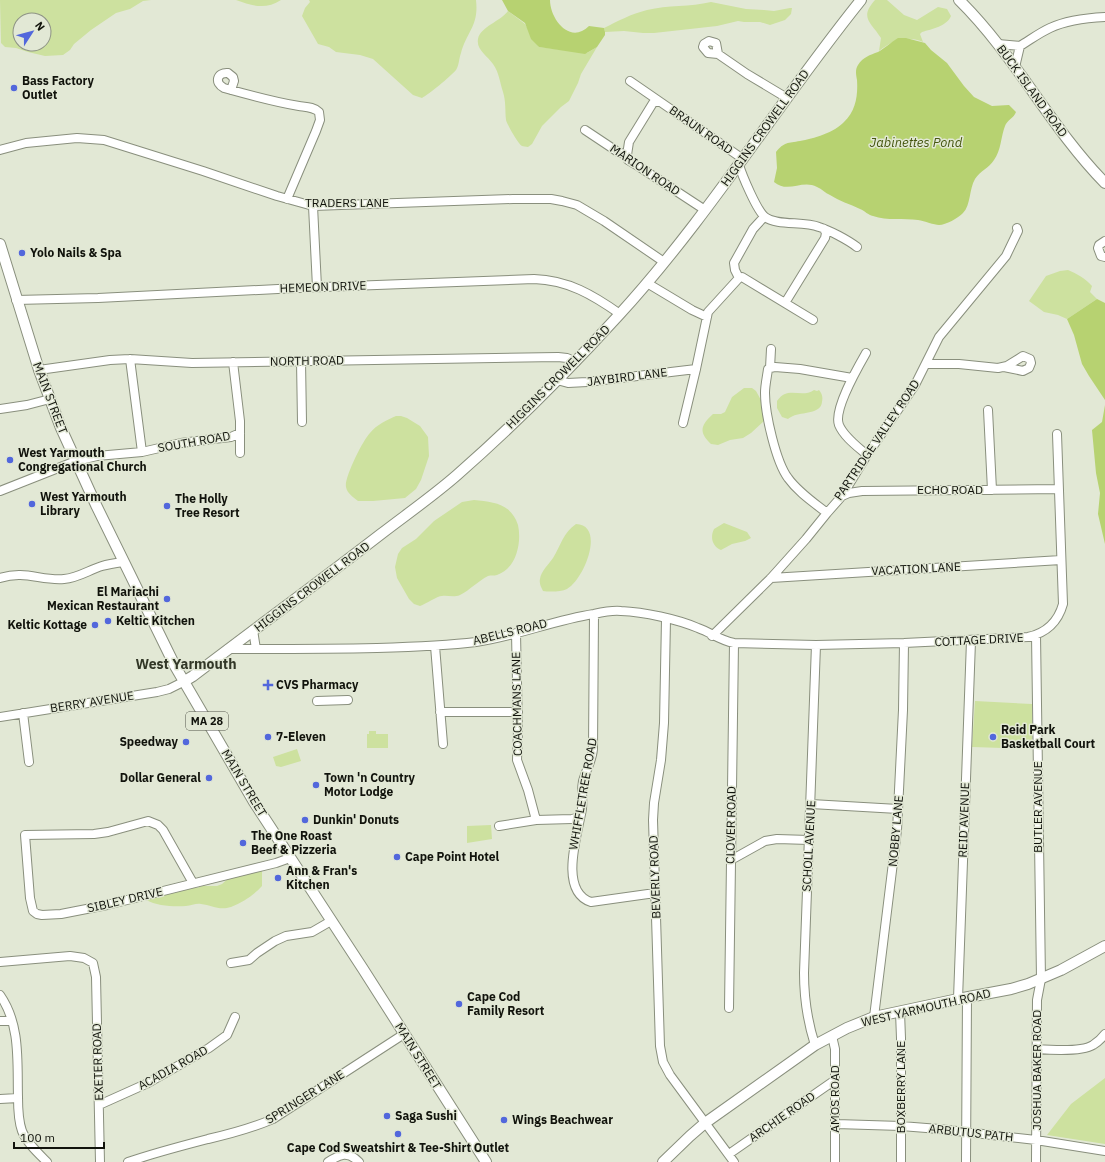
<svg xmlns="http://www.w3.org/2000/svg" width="1105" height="1162" font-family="'IBM Plex Sans',sans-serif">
<rect width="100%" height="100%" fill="#e2e8d5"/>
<!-- green -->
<path fill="#cde19f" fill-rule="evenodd" d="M0 0H151L143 1 130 9 116 13 91 30 74 44 70 50 63 55 45 56 28 52 16 48 5 47 1 43ZM20 20H44V44H20Z
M236 0H281C266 10 252 6 236 0Z
M309 0H476C479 26 467 31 461 53 459 58 459 66 456 70 450 77 429 94 422 98L413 95 373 59 360 55 336 52 329 47 318 44 302 16 305 8 310 2Z
M875 0H887L904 15 917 20 938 7 947 9 951 16C947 26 932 29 922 32L920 34 923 42C906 35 893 40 879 51L881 38C871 22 859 18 875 0Z
M711 2 746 9 764 10 774 11 790 8H792L791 14 785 20 770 25 760 22H744L738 21 717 26 654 33H643L624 31 605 32 604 28C618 21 631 14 647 10 668 5 690 7 711 2Z
M508 11 525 24 539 47 587 53 597 47 581 74 578 83 569 101 561 107 542 126 532 144 528 147C526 147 523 146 522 146 518 144 507 124 506 120 505 111 506 101 503 92 500 83 499 72 493 64 488 56 476 50 478 39 480 27 501 21 508 11Z
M1068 270C1077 274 1085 278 1092 286L1090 292 1097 299 1067 319 1058 315 1044 312 1029 301 1046 276 1060 271Z
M744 388H752L756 391 762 402 765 416 764 421 751 433 743 438 730 440 718 445 711 444C698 432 701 425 713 414H721L725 412 732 397Z
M814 390 817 391 819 390C822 394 823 396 822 402 821 414 802 412 793 416 791 417 789 418 788 419L782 417 777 408V401C788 385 801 399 814 390Z
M396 416H401L407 418 420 426 428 437 429 456 421 480 416 489 405 498 373 501H358C353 497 347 493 346 487 344 478 363 440 370 433 376 425 387 420 396 416Z
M474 500C493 502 511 503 518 525 522 543 516 569 497 575 494 576 491 575 488 576 478 581 470 590 460 595 453 598 448 595 442 596 437 596 426 604 420 606L414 604 409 599 397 578 395 567 398 554 402 548 416 539 434 521 462 502Z
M724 523 747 532 751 538 745 541 732 544 721 550C712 546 710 537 714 529Z
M576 524C606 525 584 580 567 589 561 592 549 592 543 591 541 587 539 583 540 579 541 571 549 564 553 558 561 545 563 533 576 524Z
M975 701 1032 704V749L972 747Z
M369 731H376V734H388V748H367V734H369Z
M297 749 301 761 281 767 276 766 273 757Z
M491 825 492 839 467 843V826Z
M262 870V886C254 895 243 902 231 907 219 911 212 905 201 904 196 903 191 906 186 906 174 907 157 906 146 900L149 898 187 887 197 888 202 886H217L222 884 232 875Z
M1105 1078V1144L1047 1135 1071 1104Z"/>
<!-- water -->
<path fill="#b7d271" d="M502 0H550C550 19 570 45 589 26L604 28 605 32V35L597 47 585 54 539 47 531 39 525 23 508 11Z
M898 38H906L925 43 931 50 947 63 964 86 974 97 992 106 1009 105 1016 112C1014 118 1007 120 1005 126 1001 136 1001 151 994 160 989 168 980 171 975 179 969 189 971 205 963 213 958 218 946 225 939 225 934 225 925 221 918 220 904 218 887 221 873 216 868 215 865 211 860 209 850 204 839 201 830 195 825 193 822 189 817 187 802 179 788 194 774 182L777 168 776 152C784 142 788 143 800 141 813 139 835 132 844 122 856 111 858 95 857 80 856 74 855 70 858 65 863 57 870 55 878 52 884 49 891 42 898 38Z
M1097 299 1105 303V400L1089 376 1082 364 1074 335 1067 319Z
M1105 405V544L1098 514 1100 493 1096 473 1092 430 1102 422Z"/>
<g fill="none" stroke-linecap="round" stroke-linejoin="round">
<defs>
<path id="minor" d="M998 44 1020 46
M718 54 708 53 703 47 704 44 709 41 716 43 718 54 747 74 787 98
M1015 67 1020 46C1030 40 1039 33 1050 28 1067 20 1086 18 1105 17
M630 81 743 159
M231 90 234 81 233 77 228 73C217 72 214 83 224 88 249 95 274 102 299 106 306 107 314 107 319 112L320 120 316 131 287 199
M585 130 618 152 627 155 628 160 638 166 705 210
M0 150 26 143 77 138 104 140 203 171 277 196 313 206 513 199H551L562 201 577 205 604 221 664 262
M627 155 629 142 653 103 658 101
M739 165C742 175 757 211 765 217 777 226 803 221 819 227 829 230 848 240 857 247
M313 206 317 287
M1105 241 1099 245 1098 248 1101 256 1105 257
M739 278 742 277 813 320
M739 278 735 270 734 263 753 229 764 217
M647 283 692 310 707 317
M16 300 98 298 297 288 534 279C568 280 593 295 620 314
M785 303 825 238 826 233 824 229
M771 349 770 368 768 369C767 377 765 385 765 393 765 414 776 462 788 478 798 492 813 502 827 513
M866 353C858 367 833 410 839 425 844 437 858 447 867 455
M130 359 142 452
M301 361 302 422
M233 362 240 421V453
M926 364H959L998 368 1007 366 1023 356 1030 359 1031 363 1029 368 1023 371 1004 367
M770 368 775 367 800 369 852 378
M39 370 110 360 130 359 192 363 558 357 567 358 576 362
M557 380 568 383 587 382 696 369
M0 409 27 405 50 399
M988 410 992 490
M683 423 696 369 708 312 739 278
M0 491 76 461 97 456 142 452 181 443 222 438 231 437 240 433
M842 496 849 493 862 491 1059 489
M0 578C25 570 41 581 64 579 78 578 89 570 102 566 109 564 116 563 123 562
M771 578 1061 560
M594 614 593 749C592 761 586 770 583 781 581 791 583 799 582 809 578 833 558 891 591 902L655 893
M666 619 664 723 661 760 654 803 653 820 660 1046 663 1062 670 1075 734 1162
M253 630 256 649
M516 633 518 731 517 760 528 790 536 820
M712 636 771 578 806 539 827 513 842 496 867 455 915 385 939 337 1006 256 1018 231 1017 228
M435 646 443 744
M228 649C278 649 327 649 377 648 410 647 443 646 476 642 517 636 554 620 594 614 603 612 612 610 621 611 644 612 677 619 698 628 712 633 719 640 734 643L816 645 904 643 1028 637C1046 633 1058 622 1063 604L1057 434
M317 701 348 700
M440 712H518
M23 713 29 762
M0 717 157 692 169 689 183 682
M811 804 898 809
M499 826 536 820 572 819 580 817
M731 860 765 841 777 839 809 840
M193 883 163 830 158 825 148 821 108 832 94 834 25 835 30 898 33 911 37 914 42 915 61 914 107 905 276 863 290 858
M0 962 70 956 84 958 93 963 96 977 100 1162
M231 963 249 960 257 953 275 941 286 936 312 932 331 921
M0 995C21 1025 17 1063 18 1097 18 1108 18 1120 22 1131 27 1143 38 1153 47 1162
M958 999 971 641
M729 1008 734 643
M900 1012 901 1038V1162
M874 1017 897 830 903 710 904 643
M0 1021H12
M832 1036 835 1049V1162
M815 1045C807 1020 804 1000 804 973L816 645
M1037 1049C1050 1050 1082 1052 1093 1045 1098 1042 1102 1038 1105 1034
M0 1099 18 1098
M99 1105 148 1083 209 1048 227 1035 235 1017
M836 1124 901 1126 939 1129 1036 1140 1105 1151
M729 1154 835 1080
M128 1162C154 1153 181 1146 208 1139 230 1134 252 1128 273 1119L404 1034
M328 1162C340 1154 348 1151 359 1162
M966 1162 967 997
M1036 1162 1037 1000 1041 979 1036 635"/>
<path id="major" d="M959 0C1015 55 1050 127 1105 183
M0 244 39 370 61 428 96 505 175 666 254 802 363 969 486 1162
M183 682 193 676C256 628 319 582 381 534 407 514 433 496 457 475 514 425 567 372 618 316 708 218 778 103 861 0
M663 1162 690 1136 705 1123 815 1045 847 1028 874 1017 958 999 1011 989 1028 984 1061 970 1105 946"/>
</defs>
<!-- minor casing -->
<use href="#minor" stroke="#898f7d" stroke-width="10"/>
<!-- major casing -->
<use href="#major" stroke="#898f7d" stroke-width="12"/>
<!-- minor -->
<use href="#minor" stroke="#fff" stroke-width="8"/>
<!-- major -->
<use href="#major" stroke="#fff" stroke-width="10"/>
</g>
<!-- markers -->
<g fill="#5267dc" stroke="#e2e8d5" stroke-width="1.5">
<circle cx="14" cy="88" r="4"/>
<circle cx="22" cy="253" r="4"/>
<circle cx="10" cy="460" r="4"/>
<circle cx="32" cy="504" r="4"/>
<circle cx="167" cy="506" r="4"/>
<circle cx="167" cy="599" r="4"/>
<circle cx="108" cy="621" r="4"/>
<circle cx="95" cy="625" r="4"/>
<path d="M266 679h4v4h4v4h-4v4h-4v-4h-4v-4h4z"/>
<circle cx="268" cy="737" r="4"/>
<circle cx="993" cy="737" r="4"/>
<circle cx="186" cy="742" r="4"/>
<circle cx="209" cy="778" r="4"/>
<circle cx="316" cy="785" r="4"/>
<circle cx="305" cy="820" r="4"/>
<circle cx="243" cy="843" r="4"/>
<circle cx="397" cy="857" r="4"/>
<circle cx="278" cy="878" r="4"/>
<circle cx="459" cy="1004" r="4"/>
<circle cx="387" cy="1116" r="4"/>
<circle cx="504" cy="1120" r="4"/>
<circle cx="398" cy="1134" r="4"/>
</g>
<g text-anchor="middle" stroke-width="3" stroke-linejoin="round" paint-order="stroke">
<!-- shield labels -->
<rect fill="#e2e8d5" stroke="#505348" stroke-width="1" x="186" y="712" width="42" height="18" rx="3"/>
<g font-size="11" font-weight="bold" fill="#11130c">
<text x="207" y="725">MA 28</text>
</g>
<!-- poi labels -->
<g font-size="12" font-weight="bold" fill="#11130c" stroke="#e2e8d5" text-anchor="start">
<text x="22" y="85">Bass Factory<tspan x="22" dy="14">Outlet</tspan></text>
<text x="30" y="257">Yolo Nails &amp; Spa</text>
<text x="18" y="457">West Yarmouth<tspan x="18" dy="14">Congregational Church</tspan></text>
<text x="40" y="501">West Yarmouth<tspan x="40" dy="14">Library</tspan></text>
<text x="175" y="503">The Holly<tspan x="175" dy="14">Tree Resort</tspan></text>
<text x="159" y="596" text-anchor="end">El Mariachi<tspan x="159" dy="14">Mexican Restaurant</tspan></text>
<text x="116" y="625">Keltic Kitchen</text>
<text x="87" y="629" text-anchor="end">Keltic Kottage</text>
<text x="276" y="689">CVS Pharmacy</text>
<text x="1001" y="734">Reid Park<tspan x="1001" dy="14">Basketball Court</tspan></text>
<text x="276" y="741">7-Eleven</text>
<text x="178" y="746" text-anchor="end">Speedway</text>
<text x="201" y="782" text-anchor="end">Dollar General</text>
<text x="324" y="782">Town 'n Country<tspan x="324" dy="14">Motor Lodge</tspan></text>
<text x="313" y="824">Dunkin' Donuts</text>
<text x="251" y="840">The One Roast<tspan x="251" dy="14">Beef &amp; Pizzeria</tspan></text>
<text x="405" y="861">Cape Point Hotel</text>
<text x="286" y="875">Ann &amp; Fran's<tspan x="286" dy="14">Kitchen</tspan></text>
<text x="467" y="1001">Cape Cod<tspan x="467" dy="14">Family Resort</tspan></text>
<text x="395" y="1120">Saga Sushi</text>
<text x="512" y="1124">Wings Beachwear</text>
<text x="398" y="1152" text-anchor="middle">Cape Cod Sweatshirt &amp; Tee-Shirt Outlet</text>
</g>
<!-- street labels -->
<g font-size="12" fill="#11130c" stroke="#e2e8d5">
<text transform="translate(1032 91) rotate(54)" y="4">BUCK ISLAND ROAD</text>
<text transform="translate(765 128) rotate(-54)" y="4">HIGGINS CROWELL ROAD</text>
<text transform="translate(701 130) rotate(35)" y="4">BRAUN ROAD</text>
<text transform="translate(645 170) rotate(34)" y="4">MARION ROAD</text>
<text x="347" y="207">TRADERS LANE</text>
<text transform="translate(323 287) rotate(-2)" y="4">HEMEON DRIVE</text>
<text transform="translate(307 361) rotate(-1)" y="4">NORTH ROAD</text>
<text transform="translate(558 377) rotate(-45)" y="4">HIGGINS CROWELL ROAD</text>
<text transform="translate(627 377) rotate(-7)" y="4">JAYBIRD LANE</text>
<text transform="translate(50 398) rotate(69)" y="4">MAIN STREET</text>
<text transform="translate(877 440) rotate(-56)" y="4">PARTRIDGE VALLEY ROAD</text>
<text transform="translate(194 442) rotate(-10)" y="4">SOUTH ROAD</text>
<text x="950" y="494">ECHO ROAD</text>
<text transform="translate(916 569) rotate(-3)" y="4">VACATION LANE</text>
<text transform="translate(312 587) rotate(-37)" y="4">HIGGINS CROWELL ROAD</text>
<text transform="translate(510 632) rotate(-14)" y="4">ABELLS ROAD</text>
<text transform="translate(979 640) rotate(-3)" y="4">COTTAGE DRIVE</text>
<text transform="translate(92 702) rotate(-9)" y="4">BERRY AVENUE</text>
<text transform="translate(517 704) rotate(-91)" y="4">COACHMANS LANE</text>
<text transform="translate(244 783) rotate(59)" y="4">MAIN STREET</text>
<text transform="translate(583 794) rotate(-80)" y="4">WHIFFLETREE ROAD</text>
<text transform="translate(1038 807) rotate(-90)" y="4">BUTLER AVENUE</text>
<text transform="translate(964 820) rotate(-88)" y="4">REID AVENUE</text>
<text transform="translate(731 825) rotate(-89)" y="4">CLOVER ROAD</text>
<text transform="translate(896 831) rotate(-85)" y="4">NOBBY LANE</text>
<text transform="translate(809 846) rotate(-87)" y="4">SCHOLL AVENUE</text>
<text transform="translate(655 877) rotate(-92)" y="4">BEVERLY ROAD</text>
<text transform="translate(125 900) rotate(-13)" y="4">SIBLEY DRIVE</text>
<text transform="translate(926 1008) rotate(-13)" y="4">WEST YARMOUTH ROAD</text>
<text transform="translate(418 1056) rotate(58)" y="4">MAIN STREET</text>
<text transform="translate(98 1062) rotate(-92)" y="4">EXETER ROAD</text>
<text transform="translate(173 1068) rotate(-29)" y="4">ACADIA ROAD</text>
<text transform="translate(1037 1070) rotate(-90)" y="4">JOSHUA BAKER ROAD</text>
<text transform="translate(901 1087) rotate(-90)" y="4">BOXBERRY LANE</text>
<text transform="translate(305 1097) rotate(-32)" y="4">SPRINGER LANE</text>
<text transform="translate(835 1099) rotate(-90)" y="4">AMOS ROAD</text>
<text transform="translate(782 1117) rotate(-35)" y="4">ARCHIE ROAD</text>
<text transform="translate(971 1133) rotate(6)" y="4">ARBUTUS PATH</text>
</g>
<!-- water labels -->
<g font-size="13" font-style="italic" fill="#465710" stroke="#e2e8d5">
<text x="916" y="147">Jabinettes Pond</text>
</g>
<!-- quarter labels -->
<g font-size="14" font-weight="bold" fill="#323727" stroke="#e2e8d5">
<text x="186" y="669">West Yarmouth</text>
</g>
</g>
<!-- north arrow -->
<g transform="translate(32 32) rotate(54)"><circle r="19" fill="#e2e8d5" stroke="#8e9385"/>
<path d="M0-3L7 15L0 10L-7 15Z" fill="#5267dc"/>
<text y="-6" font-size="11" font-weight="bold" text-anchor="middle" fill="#11130c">N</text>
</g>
<!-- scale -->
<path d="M14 1142v6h90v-6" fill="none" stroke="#11130c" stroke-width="2"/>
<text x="20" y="1142" font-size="12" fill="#11130c" stroke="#e2e8d5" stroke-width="3" paint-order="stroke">100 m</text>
</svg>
